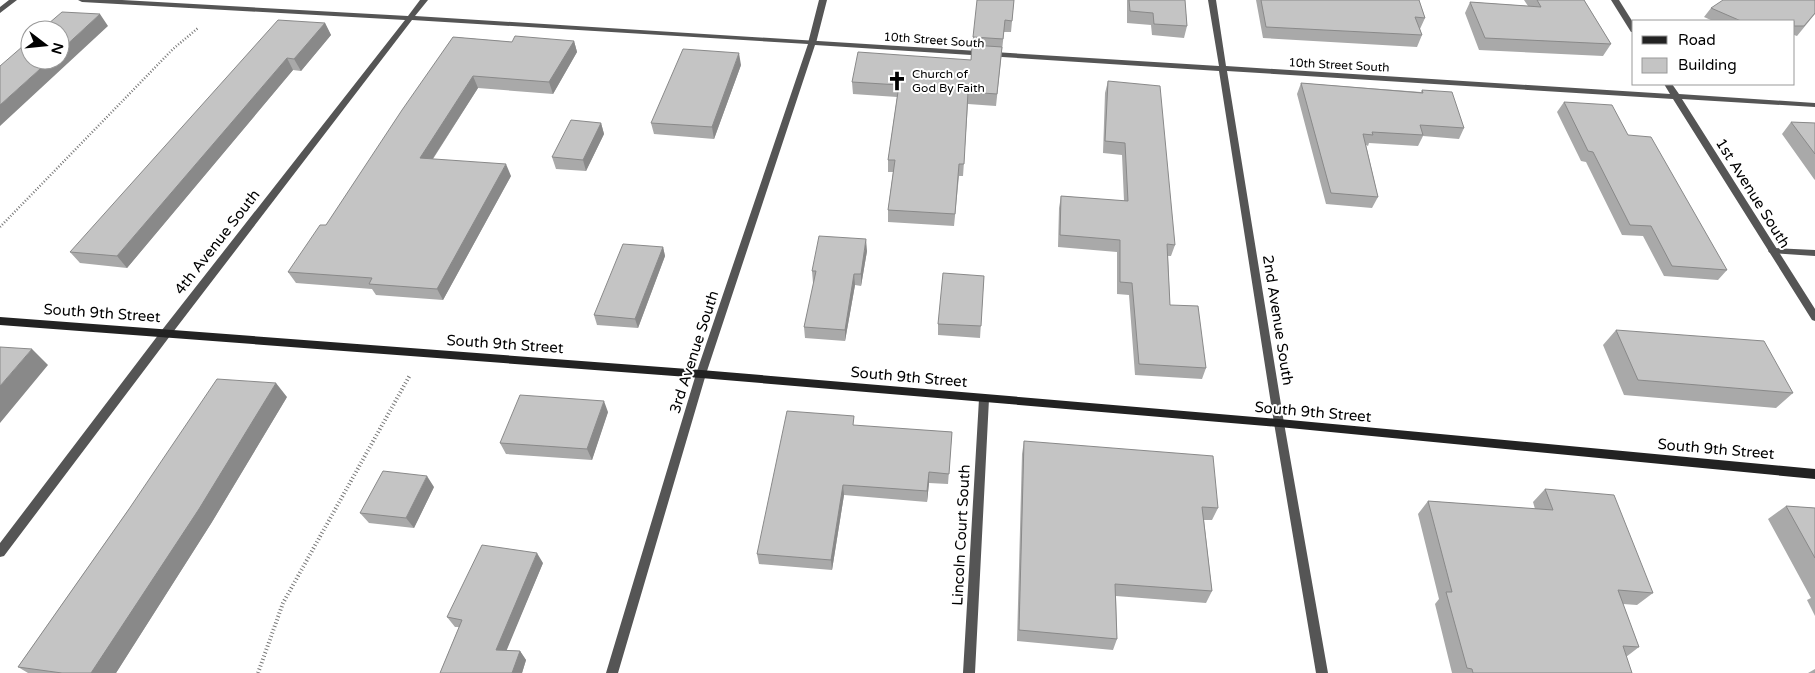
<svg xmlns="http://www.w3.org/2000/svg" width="1815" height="673" font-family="'Varela Round',sans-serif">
<rect width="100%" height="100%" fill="#fff"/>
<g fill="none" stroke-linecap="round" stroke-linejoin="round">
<!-- path-far1 -->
<path stroke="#777" stroke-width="2.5" stroke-dasharray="1 2" stroke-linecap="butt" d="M0 227 173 49 198 28"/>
<!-- path -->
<path stroke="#777" stroke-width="4" stroke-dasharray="1 2.5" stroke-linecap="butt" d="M258 673 283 603 410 375"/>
<!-- lane -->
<path fill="#555" fill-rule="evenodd" d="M819 0H827L816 43 812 45 808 43Z
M1773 248 1815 250V256L1770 253 1768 251 1770 249Z"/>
<!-- street -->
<path fill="#555" fill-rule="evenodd" d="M9 0H17L0 13V7Z
M78 0H122L408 16 420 0H428L415 16 1219 66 1208 0H1216L1226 66 1670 94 1664 84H1672L1679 94 1815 103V107L1682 99 1815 309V321L1812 320 1673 99 1227 71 1284 423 1328 673H1316L1274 423 1219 71 815 45 706 374 618 673H606L696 374 808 44 412 20 170 336 4 556 0 557V543L162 330 405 20 82 2Z
M1611 0H1619L1634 24V32H1631Z
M984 395 988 396 989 399 975 673H963L979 399 980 396Z"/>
<!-- secondary -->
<path fill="#222" fill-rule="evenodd" d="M0 317 701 370 1279 419 1815 469V479L1279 427 701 378 0 325Z"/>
</g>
<!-- wall -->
<path fill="#a9a9a9" d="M1014 0 1011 32H1004L996 106 968 104 963 176H959L954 226 888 222V210L893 172H888V160L897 97 853 94 852 82 971 60 973 37Z
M1127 0H1185L1187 26 1184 38 1152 35 1151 25 1127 23Z
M1256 0H1419L1425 18 1420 29 1422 35 1417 47 1263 38Z
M1524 0H1584L1611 44 1603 56 1479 50 1465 13 1470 2 1528 6Z
M1711 8 1815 14 1797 36 1794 35V21H1713L1704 17Z
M325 23 331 35 301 71 293 70 127 268 80 263 70 252Z
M453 37 512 42 574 41 577 52 553 94 478 88 433 159 511 176 443 300 376 295 372 289 296 283 288 272 326 225Z
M741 65 714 139 654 134 651 123Z
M1108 81 1175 245 1171 256H1168L1170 305 1206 368 1202 379 1135 375 1129 295 1117 294V252L1058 247 1059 208 1061 196 1124 201 1122 155 1103 153 1105 93Z
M1301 83 1421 92 1422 90 1464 128 1459 139 1423 136 1418 146 1369 143 1368 146 1366 145 1378 197 1372 208 1326 204 1297 94Z
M1564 102 1628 135 1727 270 1718 280 1664 276 1643 236 1622 235 1586 162 1581 161 1557 112Z
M1791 122 1815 123V180L1814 179 1782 134Z
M601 123 604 134 586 171 556 169 552 157Z
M663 247 665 256 638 328 597 325 594 315Z
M867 251 861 286 855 285 845 341 805 338 804 327 814 283H813L812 271Z
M984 276 980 338 938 335V324Z
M1616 330 1793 393 1776 408 1624 395 1603 345Z
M287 397 212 522 116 673H28L18 667 129 509Z
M608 412 592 460 506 454 500 443Z
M855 426 952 432 948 484 929 483 927 502 844 495 832 570 759 564 757 554Z
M1024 441 1218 508 1212 520H1204L1212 591 1206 603 1116 596 1117 639 1113 650 1017 641 1022 454Z
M434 487 414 528 369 523 360 513Z
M1545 489 1653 593 1637 605 1623 604 1639 647 1626 657 1632 673H1452L1435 604 1439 599 1418 514 1428 501 1535 509 1533 502Z
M1786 506 1815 508V616L1807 600 1811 598 1768 519Z
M543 563 506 650 520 651 526 660 522 673H440L459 627H455L447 617Z
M1815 669V673H1808Z"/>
<!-- shaded-wall -->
<path fill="#898989" d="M100 14 108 26 0 126V105L50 60H60V51Z
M325 23 331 35 301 71 294 59Z
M574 41 577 52 553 94 549 82Z
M739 53 741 65 714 139 712 127Z
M287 58 293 70 127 268 117 256Z
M473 76 478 88 426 169 420 158Z
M601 123 604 134 586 171 583 160Z
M506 164 511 176 443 300 437 289Z
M866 239 867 251 861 286V274Z
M663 247 665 256 638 328 635 319Z
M854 274 855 285 845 341V330Z
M32 349 48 365 0 423V386Z
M276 383 287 397 212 522 116 673H91Z
M604 401 608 412 592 460 587 449Z
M929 472V483L927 502V491Z
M427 476 434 487 414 528 406 518Z
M843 485 844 495 832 570 831 560Z
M537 553 543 563 503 659 496 650Z
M520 651 526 660 522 673H512Z"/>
<!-- building -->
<path fill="#c4c4c4" stroke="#898989" d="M977 0H1014L1012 21 1005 20 1003 39 973 37Z
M1129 0H1185L1187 26 1154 24 1153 13 1130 11Z
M1261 0H1419L1425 18 1415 17 1422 35 1266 27Z
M1537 0H1584L1611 44 1485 38 1470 2 1541 7Z
M1723 0H1815V13L1804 26H1794V21H1741L1711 8Z
M62 12 100 14 60 51V30H41Z
M278 20 325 23 294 59 287 58 117 256 70 252Z
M515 36 574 41 549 82 473 76 420 158 506 164 437 289 369 284 372 278 288 272 320 225H326L402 110 453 37 512 42Z
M30 40V60H50L0 105V66Z
M972 45 1002 47 997 94 968 92 964 164H959L955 214 888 210 895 160H888L899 85 852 82 858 52 971 60Z
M683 49 739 53 712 127 651 123Z
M1108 81 1160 86 1175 245 1167 244 1170 305 1198 306 1206 368 1139 364 1132 283 1120 282V240L1060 235 1061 196 1128 201 1125 143 1105 141Z
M1301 83 1423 93 1422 90 1452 92 1464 128 1420 125 1423 135 1372 132 1373 135 1363 134 1378 197 1331 193Z
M1564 102 1612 105 1628 135 1651 137 1727 270 1672 266 1651 226 1630 225 1593 152 1588 151Z
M571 120 601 123 583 160 552 157Z
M1791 122 1815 123V154Z
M819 236 866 239 861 274H854L845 330 804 327 816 271H812Z
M623 244 663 247 635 319 594 315Z
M943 273 984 276 981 326 938 324Z
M1616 330 1764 341 1793 393 1638 380Z
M0 347 32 349 0 386Z
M217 379 276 383 199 509 91 673H62L18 667 129 509Z
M520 395 604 401 587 449 500 443Z
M787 411 854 416 853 425 952 432 949 474 929 472 927 491 843 485 831 560 757 554Z
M1024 441 1213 456 1218 508 1202 507 1212 591 1115 584 1117 639 1019 630Z
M383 471 427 476 406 518 360 513Z
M1545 489 1614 495 1653 593 1618 590 1639 647 1623 646 1632 673H1473L1472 669 1467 668 1446 592H1452L1428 501 1553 510Z
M1786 506 1815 508V558Z
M482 545 537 553 496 650 520 651 512 673H440L462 620 447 617Z"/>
<!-- icons -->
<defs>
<symbol id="church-bare" viewBox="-9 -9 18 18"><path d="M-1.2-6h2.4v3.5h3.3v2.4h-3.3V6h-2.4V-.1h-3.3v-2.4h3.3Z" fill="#000" stroke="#fff" stroke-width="2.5" paint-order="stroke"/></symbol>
</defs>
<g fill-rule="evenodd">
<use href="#church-bare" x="883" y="67" width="28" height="28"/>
</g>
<g text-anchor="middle" stroke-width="4" stroke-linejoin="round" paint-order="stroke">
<!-- far-street labels -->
<g font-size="12" fill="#000" stroke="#fff">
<text transform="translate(934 40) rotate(4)" y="4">10th Street South</text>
<text transform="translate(1339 65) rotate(3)" y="4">10th Street South</text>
</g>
<!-- far-poi labels -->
<g font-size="12" fill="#000" stroke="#fff" text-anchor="start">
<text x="912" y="78">Church of<tspan x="912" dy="14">God By Faith</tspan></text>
</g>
<!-- street labels -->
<g font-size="15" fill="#000" stroke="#fff">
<text transform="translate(1753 193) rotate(58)" y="5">1st Avenue South</text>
<text transform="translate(217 242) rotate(-52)" y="5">4th Avenue South</text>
<text transform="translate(102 313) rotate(4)" y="5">South 9th Street</text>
<text transform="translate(1278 320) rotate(81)" y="5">2nd Avenue South</text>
<text transform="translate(505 344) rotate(4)" y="5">South 9th Street</text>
<text transform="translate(694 352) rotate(-72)" y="5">3rd Avenue South</text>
<text transform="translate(909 377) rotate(5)" y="5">South 9th Street</text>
<text transform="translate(1313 412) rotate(5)" y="5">South 9th Street</text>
<text transform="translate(1716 449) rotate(5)" y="5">South 9th Street</text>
<text transform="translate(961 535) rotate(-87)" y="5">Lincoln Court South</text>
</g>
</g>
<!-- legend -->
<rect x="1632" y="20" width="162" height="65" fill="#ffffff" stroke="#999999"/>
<rect x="1642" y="36" width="25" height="8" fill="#222222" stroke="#999999"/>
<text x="1678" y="45" font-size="15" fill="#000000">Road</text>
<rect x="1642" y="58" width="25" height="15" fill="#c4c4c4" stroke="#999999"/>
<text x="1678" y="70" font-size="15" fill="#000000">Building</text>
<!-- north arrow -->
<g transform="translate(45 45) rotate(106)"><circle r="24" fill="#ffffff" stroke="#999999"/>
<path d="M0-4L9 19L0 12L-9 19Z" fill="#000000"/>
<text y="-8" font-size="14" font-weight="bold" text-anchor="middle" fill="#000000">N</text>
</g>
</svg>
